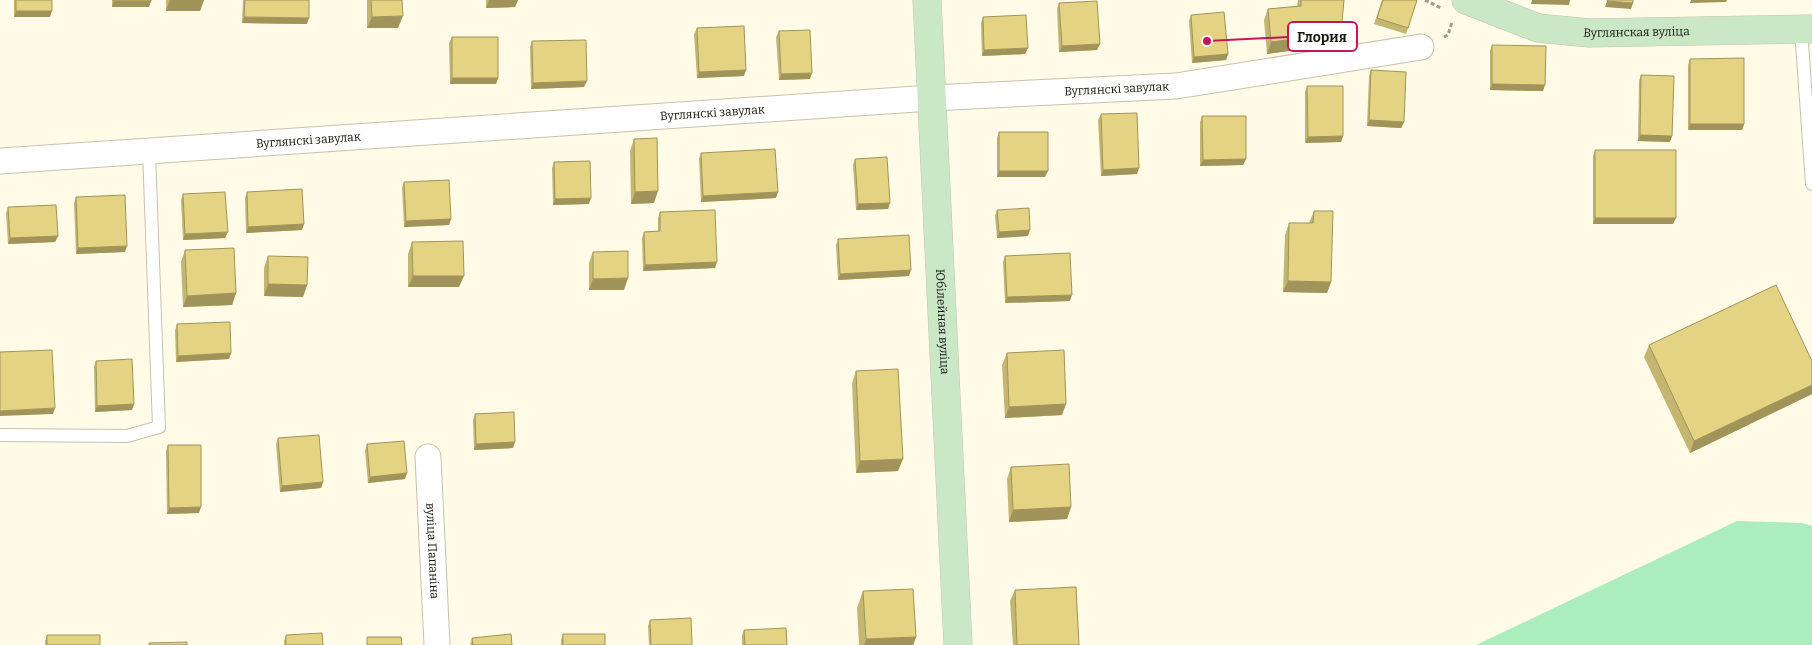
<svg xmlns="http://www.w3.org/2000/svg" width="1812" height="645" font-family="Bitter,serif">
<rect width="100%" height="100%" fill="#fffbe7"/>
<!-- green -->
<path fill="#acedbe" d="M1737 521 1802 523 1812 526V645H1476Z"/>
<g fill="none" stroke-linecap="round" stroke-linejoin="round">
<defs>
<path id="lane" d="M1801 30 1812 184
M0 435 127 436 159 427 149 151"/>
<g id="street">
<path id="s1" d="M0 161 931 98 1176 86 1421 47"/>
<path id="s2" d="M428 457 437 645"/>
</g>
<g id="secondary">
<path id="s3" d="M927 0 958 645"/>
<path id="s4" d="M1466 0 1538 28 1589 33 1812 29"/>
</g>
</defs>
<!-- lane casing -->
<use href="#lane" stroke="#c6c2ae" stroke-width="14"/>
<!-- street casing -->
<use href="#street" stroke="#c6c2ae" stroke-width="27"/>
<!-- secondary casing -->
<use href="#secondary" stroke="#c6c2ae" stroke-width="29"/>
<!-- path -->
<path stroke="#9e9b8c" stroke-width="3" stroke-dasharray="4 2.5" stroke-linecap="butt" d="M1425 0 1441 8
M1444 37 1448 35 1452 22"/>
<!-- lane -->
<use href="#lane" stroke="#fff" stroke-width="12"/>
<!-- street -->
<use href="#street" stroke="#fff" stroke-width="25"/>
<!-- secondary -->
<use href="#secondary" stroke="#cbe8c6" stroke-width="28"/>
</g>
<!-- wall -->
<path fill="#c4b570" d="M14 0H52L50 17H14Z
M112 0H151L149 7H112Z
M166 0H204L200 11H166Z
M243 0H309L307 24 242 23Z
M367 0H402L398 28H367Z
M486 0H518L515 7 486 8Z
M1298 0H1344L1336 45 1267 54 1264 20 1268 9 1297 6Z
M1382 0H1417L1406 34 1374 24Z
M1059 3 1097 50 1059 52 1057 9Z
M1191 15 1228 54 1226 60 1192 63 1189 21Z
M983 17 1028 48 1025 54 982 56 981 23Z
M697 28 744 76 697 78 694 34Z
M779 31 810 79 779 80 776 37Z
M452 37 498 78 496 84H450L449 43Z
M532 41 584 87 531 89 530 47Z
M1492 45 1543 91 1490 90V51Z
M1690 59 1744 124 1742 130H1688V65Z
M1371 70 1404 122 1401 128 1367 126 1369 76Z
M1641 75 1672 136 1670 142 1638 141 1639 81Z
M1307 86 1343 136 1341 142 1305 143V92Z
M1101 114 1137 174 1101 176 1098 120Z
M1202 116 1246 159 1243 165 1200 166V122Z
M999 132 1045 177H997V138Z
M634 139 654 203 631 204 630 151Z
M1595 150 1673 224H1593V156Z
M701 153 776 198 701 202 699 159Z
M855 159 888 209 856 210 853 165Z
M554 162 589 204 553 205 552 168Z
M404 182 451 219 449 225 404 227 402 188Z
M247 192 304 224 302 230 246 233 245 198Z
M183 194 225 238 183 240 181 200Z
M76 197 125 252 76 254 74 203Z
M8 207 58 236 55 242 8 244 6 213Z
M997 210 1028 236 997 238 995 216Z
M1314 211 1331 282 1327 293 1283 292 1285 235 1289 223H1309Z
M660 212 715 268 643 271 642 238 644 232 658 231V218Z
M838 239 909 276 838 280 836 245Z
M412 242 459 287H408V254Z
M185 250 236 293 232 305 183 307 181 262Z
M593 252 624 290H589V263Z
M268 256 307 285 303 297 264 296V268Z
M1005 256 1070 301 1005 303 1003 262Z
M177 324 231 353 229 359 176 362 175 330Z
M1649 345 1812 361V394L1690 453 1644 357Z
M1007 353 1062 415 1005 418 1002 365Z
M96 361 132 410 95 412 94 367Z
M856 371 898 471 856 473 852 383Z
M475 414 513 448 474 450 473 420Z
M278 438 323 482 321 488 280 492 276 444Z
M367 444 405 479 368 483 365 450Z
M168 445 199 513 167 514 166 451Z
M1011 467 1071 507 1067 519 1009 522 1007 479Z
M1076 587 1078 645H1013L1010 601 1015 590Z
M863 591 916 637 913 645H859L857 608Z
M650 620 692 645H649L648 626Z
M744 630 787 645H742V636Z
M563 634 605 645H561V640Z
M47 635 100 645H45V641Z
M286 635 323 645H284V641Z
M472 638 512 645H470Z"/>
<!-- shaded-wall -->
<path fill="#a0945b" d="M170 0H204L200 11H166Z
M489 0H518L515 7 486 8Z
M1532 0H1570L1569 5 1531 4Z
M1691 0H1727L1726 2 1690 3Z
M114 1H151L149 7H112Z
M1607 1 1633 3 1631 9 1605 7Z
M16 11H52L50 17H14Z
M403 16 398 28H367L372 17Z
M244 17 309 18 307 24 242 23Z
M1341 33 1336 45 1267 54 1271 42Z
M1100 44 1097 50 1059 52 1062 46Z
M1028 48 1025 54 982 56 984 50Z
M1228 54 1226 60 1192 63 1194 57Z
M746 70 744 76 697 78 699 72Z
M812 73 810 79 779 80 781 74Z
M452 78H498L496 84H450Z
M587 81 584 87 531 89 533 83Z
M1492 84 1545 85 1543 91 1490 90Z
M1369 120 1404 122 1401 128 1367 126Z
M1690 124H1744L1742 130H1688Z
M1640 135 1672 136 1670 142 1638 141Z
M1343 136 1341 142 1305 143 1308 137Z
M1246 159 1243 165 1200 166 1203 160Z
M1139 168 1137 174 1101 176 1103 170Z
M999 171H1048L1045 177H997Z
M658 191 654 203 631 204 635 192Z
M778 192 776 198 701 202 703 196Z
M591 198 589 204 553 205 555 199Z
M890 203 888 209 856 210 858 204Z
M1595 218H1676L1673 224H1593Z
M451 219 449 225 404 227 406 221Z
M304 224 302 230 246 233 248 227Z
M1030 230 1028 236 997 238 999 232Z
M228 232 225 238 183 240 185 234Z
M58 236 55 242 8 244 10 238Z
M127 246 125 252 76 254 78 248Z
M717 262 715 268 643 271 645 265Z
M911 270 909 276 838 280 840 274Z
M413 276H464L459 287H408Z
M628 278 624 290H589L593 279Z
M1288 281 1331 282 1327 293 1283 292Z
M268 284 307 285 303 297 264 296Z
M236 293 232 305 183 307 187 296Z
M1072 295 1070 301 1005 303 1007 297Z
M231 353 229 359 176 362 178 356Z
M1812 385V394L1690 453 1694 441Z
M134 404 132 410 95 412 97 406Z
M1066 404 1062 415 1005 418 1009 407Z
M55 408 53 414 0 416V411Z
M515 442 513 448 474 450 476 444Z
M903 459 898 471 856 473 860 461Z
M407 473 405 479 368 483 370 477Z
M323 482 321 488 280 492 282 486Z
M201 507 199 513 167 514 169 508Z
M1071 507 1067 519 1009 522 1013 510Z
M916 637 913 645H864L866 639Z"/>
<!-- building -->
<path fill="#e4d382" stroke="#a0945b" d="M16 0H52V11H16Z
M114 0H151V1H114Z
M245 0H309V18L244 17Z
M371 0H402L403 16 372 17Z
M1301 0H1344L1341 33 1271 42 1268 9 1301 6Z
M1383 0H1417L1408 28 1377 18Z
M1607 0H1633V3L1607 1Z
M1097 1 1100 44 1062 46 1059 3Z
M1224 12 1228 54 1194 57 1191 15Z
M1026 15 1028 48 984 50 983 17Z
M744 26 746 70 699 72 697 28Z
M810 30 812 73 781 74 779 31Z
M452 37H498V78H452Z
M586 40 587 81 533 83 532 41Z
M1492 45 1546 46 1545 85 1492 84Z
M1744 58V124H1690V59Z
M1371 70 1406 72 1404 122 1369 120Z
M1641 75 1674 76 1672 136 1640 135Z
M1307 86H1343V136L1308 137Z
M1137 113 1139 168 1103 170 1101 114Z
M1202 116H1246V159L1203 160Z
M999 132H1048V171H999Z
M657 138 658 191 635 192 634 139Z
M775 149 778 192 703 196 701 153Z
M1595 150H1676V218H1595Z
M887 157 890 203 858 204 855 159Z
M590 161 591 198 555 199 554 162Z
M449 180 451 219 406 221 404 182Z
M302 189 304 224 248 227 247 192Z
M225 192 228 232 185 234 183 194Z
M125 195 127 246 78 248 76 197Z
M56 205 58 236 10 238 8 207Z
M1029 208 1030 230 999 232 997 210Z
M715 210 717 262 645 265 644 232 660 231V212Z
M1314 211H1333L1331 282 1288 281 1289 223H1313Z
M909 235 911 270 840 274 838 239Z
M463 241 464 276H413L412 242Z
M234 248 236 293 187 296 185 250Z
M628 251V278L593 279V252Z
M1070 253 1072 295 1007 297 1005 256Z
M268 256 308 257 307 285 268 284Z
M1776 285 1812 361V385L1694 441 1649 345Z
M230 322 231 353 178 356 177 324Z
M52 350 55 408 0 411V352Z
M1064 350 1066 404 1009 407 1007 353Z
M132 359 134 404 97 406 96 361Z
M898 369 903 459 860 461 856 371Z
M514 412 515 442 476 444 475 414Z
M319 435 323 482 282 486 278 438Z
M404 441 407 473 370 477 367 444Z
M168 445H201V507L169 508Z
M1069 464 1071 507 1013 510 1011 467Z
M1076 587 1079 645H1017L1015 590Z
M913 589 916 637 866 639 863 591Z
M691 618 692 645H651L650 620Z
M786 628 787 645H745L744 630Z
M322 633 323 645H286V635Z
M511 634 512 645H473L472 638Z
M563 634H605V645H563Z
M47 635H100V645H47Z
M367 637H401L402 645H367Z
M187 642V645H149V643Z"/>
<g text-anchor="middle" stroke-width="4" stroke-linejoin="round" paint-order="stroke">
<!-- street labels -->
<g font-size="12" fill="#16150e" stroke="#fff">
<text dy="4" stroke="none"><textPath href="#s4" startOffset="176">Вуглянская вуліца</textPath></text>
<text dy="4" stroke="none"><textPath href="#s1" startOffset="1119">Вуглянскі завулак</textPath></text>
<text dy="4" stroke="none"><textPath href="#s1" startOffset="714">Вуглянскі завулак</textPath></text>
<text dy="4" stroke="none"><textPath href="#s1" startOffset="309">Вуглянскі завулак</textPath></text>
<text dy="4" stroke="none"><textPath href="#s3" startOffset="322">Юбілейная вуліца</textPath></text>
<text dy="4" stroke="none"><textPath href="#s2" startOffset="94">вуліца Папаніна</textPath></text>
</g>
</g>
<!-- callouts -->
<path fill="none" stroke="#c2185b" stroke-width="2" d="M1207 41L1288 37"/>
<circle fill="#c2185b" stroke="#fff" stroke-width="2" cx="1207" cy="41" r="5"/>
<rect fill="#fff" stroke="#c2185b" stroke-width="2" x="1288" y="22" width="69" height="29" rx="5"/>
<g font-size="14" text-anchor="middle" font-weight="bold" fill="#16150e">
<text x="1322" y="42">Глория</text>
</g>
</svg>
